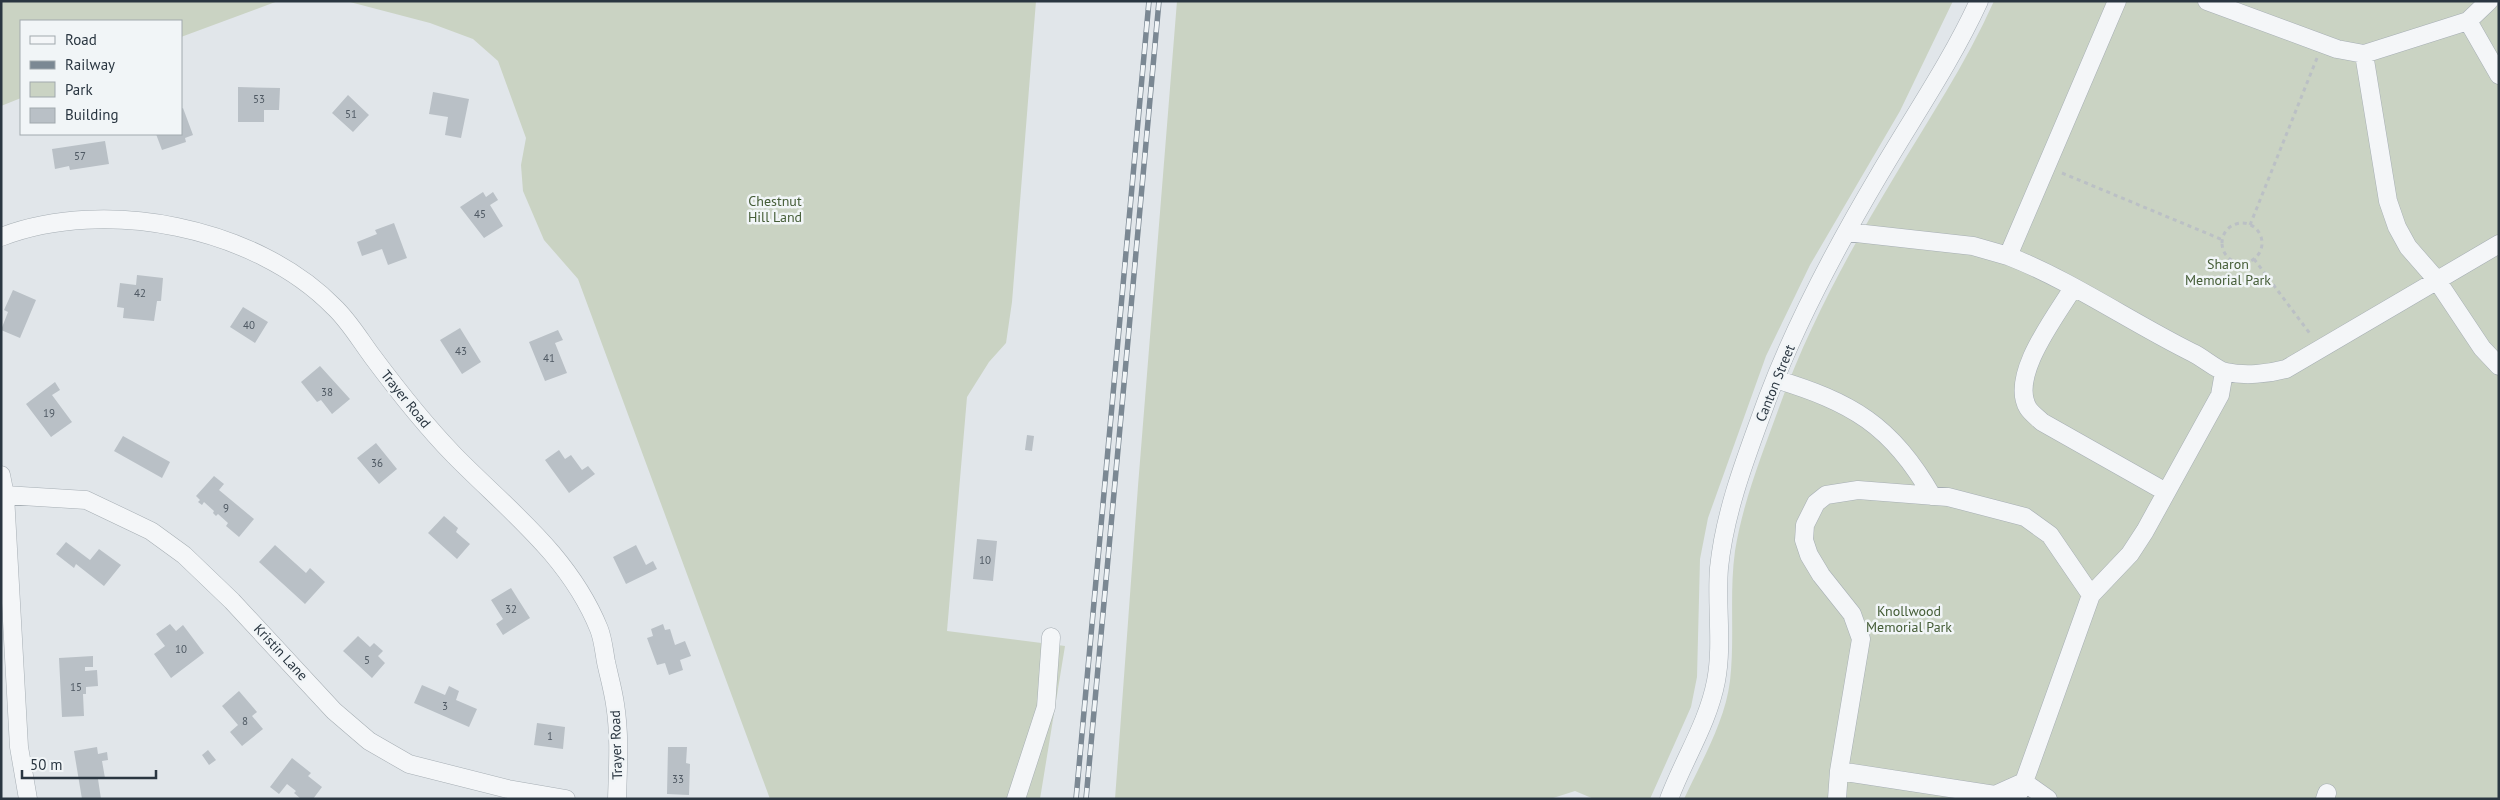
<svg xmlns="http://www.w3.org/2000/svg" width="2500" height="800" font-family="'PT Sans',sans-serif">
<rect width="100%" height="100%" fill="#e1e6ea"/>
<!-- green -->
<path fill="#cad3c3" d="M1 1H278L181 37V21H21V98L1 106Z
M346 1H1036L1012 302 1006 343 989 362 967 397 947 631 1065 646 1040 799H770L578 279 544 240 523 191 521 165 526 138 498 61 473 39 430 23Z
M1177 1H1953L1900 111 1810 265 1766 356 1708 518 1700 559 1697 677 1691 707 1650 799H1594L1575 791 1550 799H1115L1138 486Z
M1994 1H2499V799H1684C1701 762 1725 722 1730 681 1735 638 1729 594 1735 551 1743 501 1763 452 1780 405 1808 327 1850 250 1893 179 1928 120 1966 64 1994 1Z"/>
<!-- building -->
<path fill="#b9c0c6" d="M238 87 280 88 279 110H264V122H238Z
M433 92 469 99 461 138 445 135 448 117 429 114Z
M348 95 369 115 353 132 332 113Z
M183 108 193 135 185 138 186 142 162 150 156 134H181V109Z
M105 141 109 164 70 170 69 166 55 169 52 149Z
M483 192 486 197 493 192 498 200 490 205 503 226 484 238 460 207Z
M394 223 407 258 388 265 382 249 362 256 357 242 377 234 375 230Z
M137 275 163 278 161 301H157L154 321 123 318 124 308 117 307 120 283 136 285Z
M13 290 36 300 20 338 1 330 8 312 4 310Z
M243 307 268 322 255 343 230 327Z
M460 328 481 362 462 374 440 340Z
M558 330 563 340 555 343 567 373 545 381 529 342Z
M320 366 350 399 332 414 321 400 317 402 301 382Z
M55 382 60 390 52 395 72 422 51 437 26 404Z
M1027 435 1034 436 1032 451 1025 450Z
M123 436 170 462 162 478 114 451Z
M376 443 397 469 379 484 357 458Z
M559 450 565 459 571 455 582 470 588 466 595 474 569 493 545 460Z
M214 476 224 484 219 490 254 519 239 537 226 526 228 523 218 514 216 516 213 513 214 511 204 502 202 505 198 502 200 500 196 496Z
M444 516 458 528 456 532 470 544 457 559 428 533Z
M977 539 997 541 993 581 973 579Z
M66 542 90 560 99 549 121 565 104 586 76 564 74 568 56 554Z
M275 545 306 573 310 568 325 582 305 604 259 562Z
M636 545 646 565 653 561 657 569 626 584 613 557Z
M511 588 530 618 503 635 496 624 503 619 491 600Z
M170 624 176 631 183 625 204 653 171 678 154 654 165 646 156 634Z
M663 624 665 630 670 629 675 645 685 641 691 656 680 660 683 670 669 675 665 663 657 665 647 638 653 636 651 629Z
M358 636 370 647 374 643 383 651 378 656 385 663 372 678 343 651Z
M93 656V667H85V671L97 670 98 686 86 687V694H83L84 716 62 717 59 658Z
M422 685 445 695 449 686 459 691 456 700 477 709 469 727 414 703Z
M239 691 257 712 252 716 263 729 242 746 230 732 238 725 222 706Z
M537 723 565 727 563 749 534 745Z
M97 747 98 754 107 752 108 760 102 761 105 778 98 779 101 799H82L74 751Z
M668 747H687L686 763 690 764 689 795 667 794Z
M208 750 216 760 209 765 202 755Z
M292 758 311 773 308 776 322 787 313 799H301L294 793 296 791 287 784 279 794 270 787Z"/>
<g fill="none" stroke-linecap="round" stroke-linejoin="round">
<defs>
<path id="minor" d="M2117 1 2008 256C2070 280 2132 323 2193 353 2202 357 2218 371 2226 372 2245 376 2268 374 2286 369L2499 244
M2207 1 2337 49 2364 54 2388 201 2397 227 2408 247 2436 279 2482 348 2499 366
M2468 21 2499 75
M2364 54 2468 21 2489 1
M1847 232 1973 246 2008 256
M1 237C105 197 256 227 334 307 349 321 360 340 372 356 398 391 424 424 454 455 508 510 569 555 599 629 603 639 604 651 606 662 609 676 613 690 615 704 620 735 618 767 617 799
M2073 288C2056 316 2009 376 2028 408 2031 413 2038 418 2042 422L2166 492
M1775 379C1851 402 1892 425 1932 496
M1 475 5 495 19 747 28 799
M5 495 86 500 151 531 184 555 232 601 334 711 369 741 409 764 508 789 566 799
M1839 771 1995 795 2024 782 2016 799
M1016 799 1046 707 1051 637
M1669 799C1684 759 1708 723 1716 681 1723 645 1716 605 1719 568 1725 509 1748 452 1768 397 1797 320 1837 246 1879 175 1913 117 1951 62 1979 1
M1837 799 1839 771 1861 639 1852 614 1821 575 1809 555 1804 540 1805 525 1816 503 1826 495 1858 490 1948 497 2025 517 2050 535 2091 595
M2048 799 2024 782 2091 595 2130 554 2145 531 2220 395 2224 372
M2325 799 2327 793"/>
</defs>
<!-- minor casing -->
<use href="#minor" stroke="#a6aeb4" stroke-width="19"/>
<!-- path -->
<path stroke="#bbc0c5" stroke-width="3" stroke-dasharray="4 4" stroke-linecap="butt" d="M2062 173 2223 240
M2222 243a20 20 0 1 1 40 0a20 20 0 1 1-40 0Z
M2250 225 2317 58
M2254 259 2311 335"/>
<!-- minor -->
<use href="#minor" stroke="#f4f6f8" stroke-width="18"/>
<defs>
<path id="rail" d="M1076 799 1149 1
M1086 799 1159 1"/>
</defs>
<!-- rail casing -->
<use href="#rail" stroke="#7b8893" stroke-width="5.5"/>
<!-- rail -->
<use href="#rail" stroke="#f1f5f7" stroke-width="4" stroke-dasharray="11" stroke-linecap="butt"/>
</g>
<g text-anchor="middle" stroke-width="5" stroke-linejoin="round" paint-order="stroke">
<!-- number labels -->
<g font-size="11" fill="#4e5862">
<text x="259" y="103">53</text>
<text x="351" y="118">51</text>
<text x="80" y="160">57</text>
<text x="480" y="218">45</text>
<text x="140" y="297">42</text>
<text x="249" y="329">40</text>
<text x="461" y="355">43</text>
<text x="549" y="362">41</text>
<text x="327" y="396">38</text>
<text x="49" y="417">19</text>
<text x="377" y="467">36</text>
<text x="226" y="512">9</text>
<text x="985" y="564">10</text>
<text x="511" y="613">32</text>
<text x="181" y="653">10</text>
<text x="367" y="664">5</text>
<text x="76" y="691">15</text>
<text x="445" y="710">3</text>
<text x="245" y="725">8</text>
<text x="550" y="740">1</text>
<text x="678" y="783">33</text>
</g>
<!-- park labels -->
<g font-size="14" fill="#455d37" stroke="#f1f5f7">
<text x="775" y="206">Chestnut<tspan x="775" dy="16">Hill Land</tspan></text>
<text x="2228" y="269">Sharon<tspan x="2228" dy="16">Memorial Park</tspan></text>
<text x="1909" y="616">Knollwood<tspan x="1909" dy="16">Memorial Park</tspan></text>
</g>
<!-- street labels -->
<g font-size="14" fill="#2a3641" stroke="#f1f5f7">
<text transform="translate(1775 383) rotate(-68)" y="5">Canton Street</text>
<text transform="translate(406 399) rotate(51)" y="5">Trayer Road</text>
<text transform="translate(281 652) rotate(47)" y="5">Kristin Lane</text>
<text transform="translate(616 745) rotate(-92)" y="5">Trayer Road</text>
</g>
</g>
<!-- border -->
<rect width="2500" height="800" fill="none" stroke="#2a3641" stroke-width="5"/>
<!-- legend -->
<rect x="20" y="20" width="162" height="115" fill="#f1f5f7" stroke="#a1a9ae"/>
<rect x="30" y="36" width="25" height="8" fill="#f4f6f8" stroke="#a1a9ae"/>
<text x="65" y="45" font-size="15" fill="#2a3641">Road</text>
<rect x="30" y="61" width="25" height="8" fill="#7b8893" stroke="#a1a9ae"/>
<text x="65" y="70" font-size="15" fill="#2a3641">Railway</text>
<rect x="30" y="82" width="25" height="15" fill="#cad3c3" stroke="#a1a9ae"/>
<text x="65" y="95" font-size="15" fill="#2a3641">Park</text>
<rect x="30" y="108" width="25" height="15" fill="#b9c0c6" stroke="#a1a9ae"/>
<text x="65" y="120" font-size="15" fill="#2a3641">Building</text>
<!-- scale -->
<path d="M22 770v8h134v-8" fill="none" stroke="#2a3641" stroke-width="2.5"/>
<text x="30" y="770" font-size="15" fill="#2a3641" stroke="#f1f5f7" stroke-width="4" paint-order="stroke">50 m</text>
</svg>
